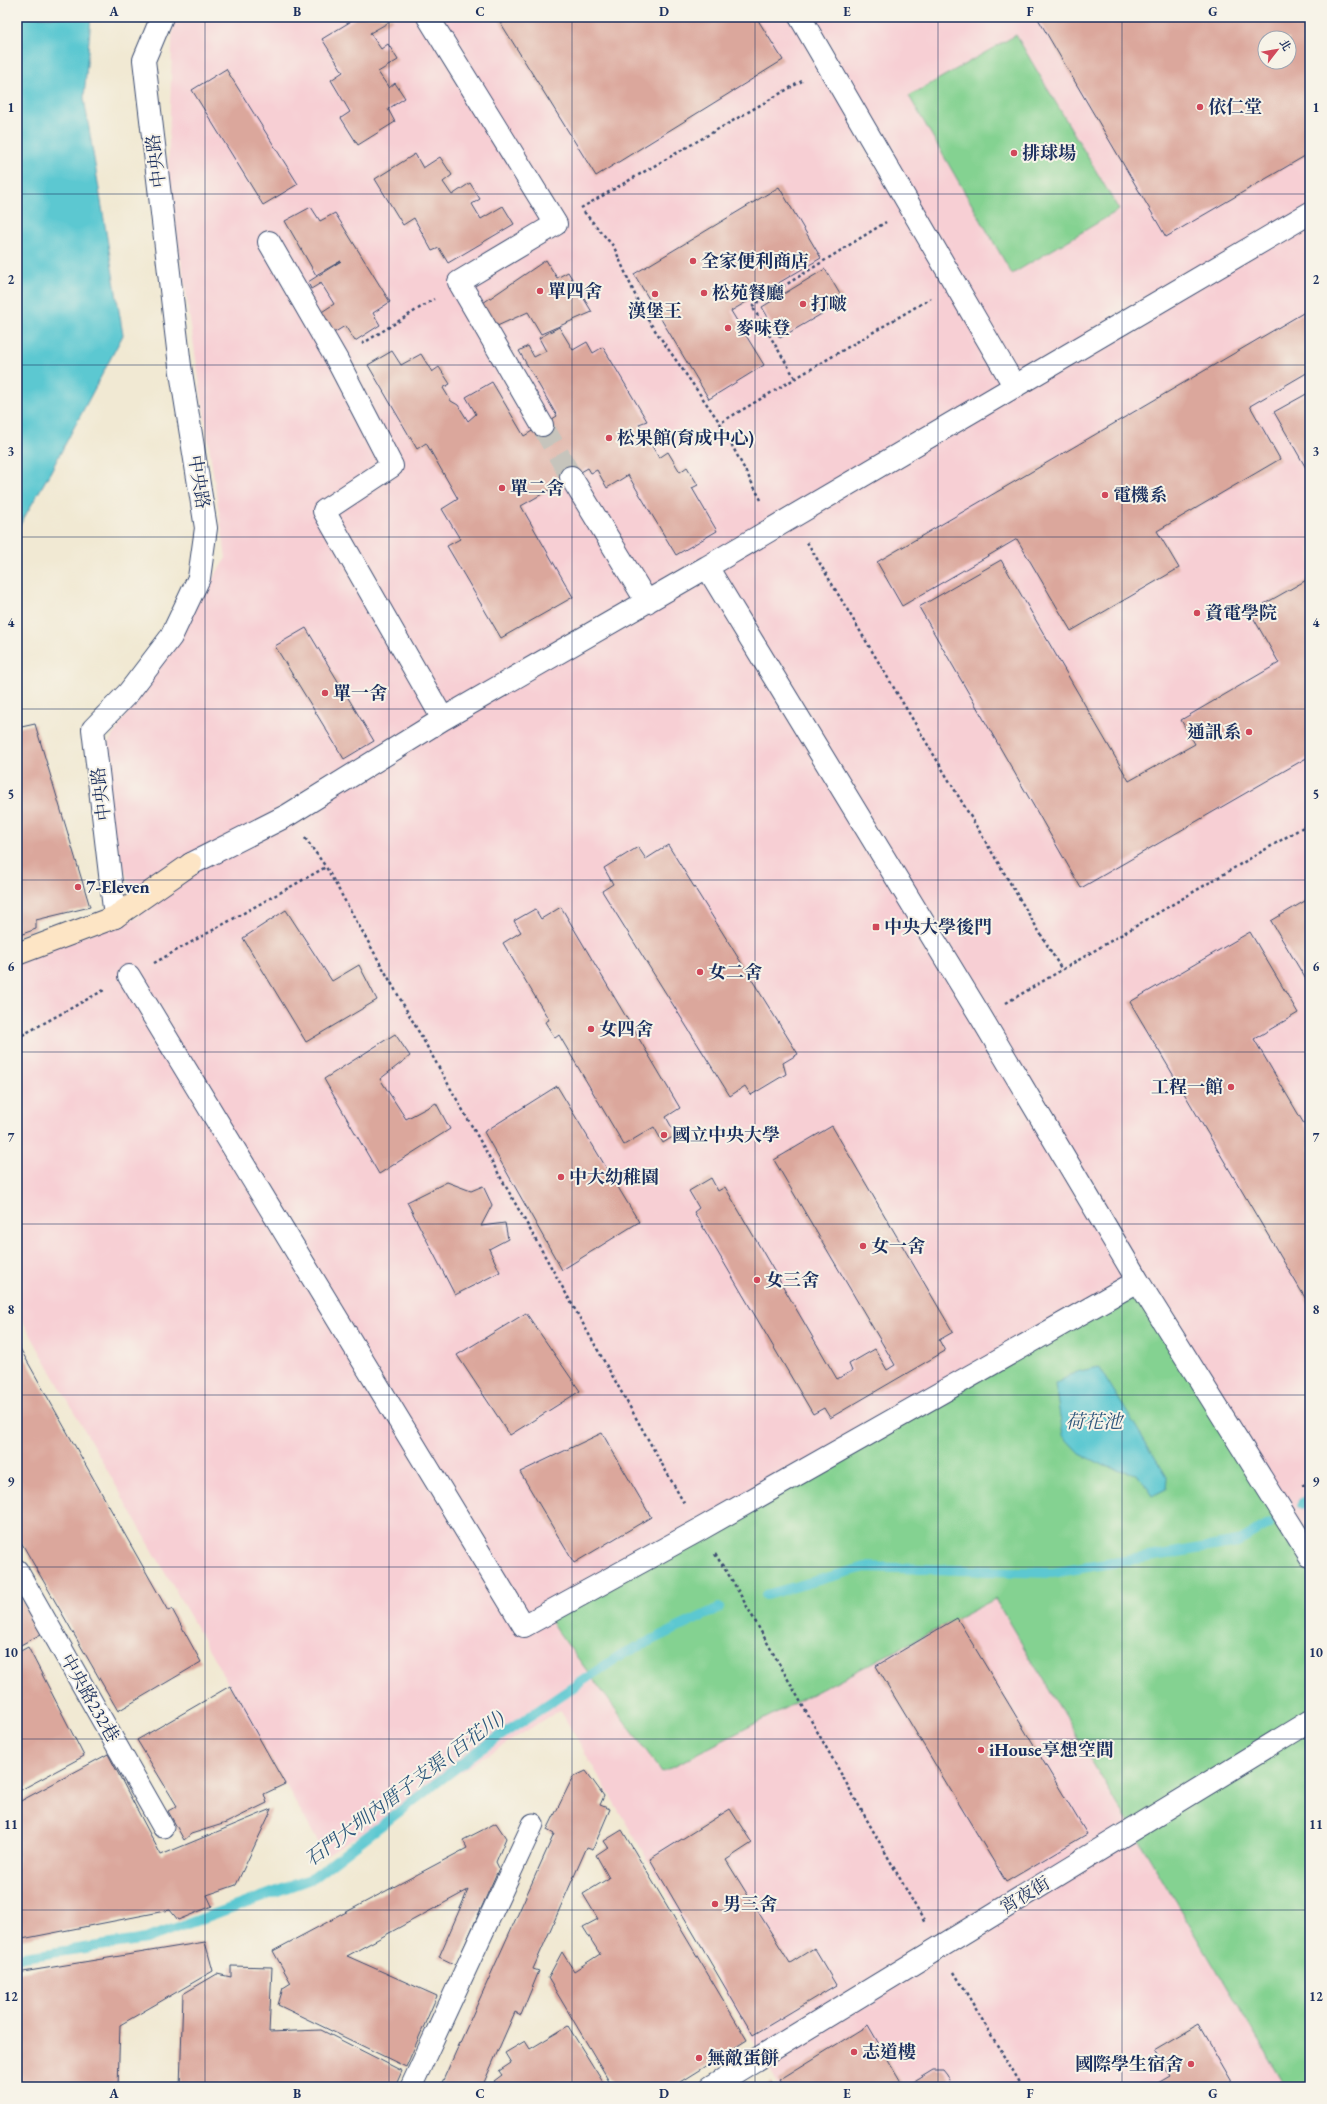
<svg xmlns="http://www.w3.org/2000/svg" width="1327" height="2104" font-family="'EB Garamond','Noto Serif TC',serif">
<rect width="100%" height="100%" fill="#f7f3e8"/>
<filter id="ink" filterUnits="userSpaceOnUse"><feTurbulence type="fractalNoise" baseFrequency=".025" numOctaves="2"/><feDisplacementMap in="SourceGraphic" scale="8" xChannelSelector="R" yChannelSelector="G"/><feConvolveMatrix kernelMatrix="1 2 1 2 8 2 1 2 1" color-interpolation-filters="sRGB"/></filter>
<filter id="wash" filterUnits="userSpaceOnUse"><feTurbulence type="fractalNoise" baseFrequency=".012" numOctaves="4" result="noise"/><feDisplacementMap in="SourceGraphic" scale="16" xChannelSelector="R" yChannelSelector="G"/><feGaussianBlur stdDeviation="0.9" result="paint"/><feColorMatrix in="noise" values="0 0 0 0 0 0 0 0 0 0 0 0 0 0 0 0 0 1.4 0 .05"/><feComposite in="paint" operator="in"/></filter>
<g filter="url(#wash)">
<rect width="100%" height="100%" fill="#f1e9d3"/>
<!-- built -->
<path fill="#f7cfd4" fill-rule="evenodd" d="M173 17H1310V2087H780L560 1710 326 1856 17 1311V959L139 917 93 767 226 558 168 174ZM1265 38H1289V62H1265Z"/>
<!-- green -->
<path fill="#84d291" stroke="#508078" d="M1016 35 1119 210 1012 274 909 96Z
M1138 1281 1310 1562V2087H1286L995 1599 662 1772 545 1614Z"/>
<!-- water -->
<path fill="#5bc8d1" stroke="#3b7c98" d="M17 17H91L84 98 123 335 51 471 17 530Z
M1099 1367 1167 1477 1166 1489 1152 1496 1137 1474 1104 1466 1080 1454 1063 1436 1055 1384 1076 1372Z"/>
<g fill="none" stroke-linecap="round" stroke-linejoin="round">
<!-- stream -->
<path stroke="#5bc8d1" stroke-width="10" d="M1302 1504 1310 1500
M766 1595 865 1567 1052 1573 1238 1542 1269 1524
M17 1958 146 1939 313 1878 478 1751 621 1655 719 1608"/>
</g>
<g id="blocks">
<!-- building -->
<path fill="#dba79c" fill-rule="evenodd" d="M358 17H391L393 20 370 33 381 49 388 44 398 60 378 72 389 88 395 83 405 98 388 109 395 122 358 145 341 118 350 112 331 80 343 72 322 39Z
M497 17H756L783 60 596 176Z
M1037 17H1310V153L1166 237ZM1265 38H1289V62H1265Z
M226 69 298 184 263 205 192 90Z
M415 154 423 168 440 157 452 175 443 182 452 195 470 183 480 199 472 204 481 219 503 206 514 224 448 263 439 248 432 251 414 218 403 225 375 179Z
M779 187 821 258 731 311 764 365 709 399 634 274Z
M311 207 320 221 335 213 390 302 373 313 380 325 355 341 345 326 327 337 314 317 334 304 321 283 311 289 308 282 341 261 316 275 285 221Z
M546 260 557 278 568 272 592 312 541 334 528 312 495 327 480 305Z
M825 269 844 301 780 338 762 307Z
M1310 309V371L1250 406 1280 459 1157 531 1179 568 1071 631 1017 539 902 606 877 562Z
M559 327 573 350 587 342 593 353 603 347 647 421 639 424 659 458 668 452 680 472 687 467 698 485 692 488 717 531 676 555 628 475 607 488 597 470 591 473 588 468 521 506 573 597 501 638 447 546 460 539 442 509 458 499 426 443 417 449 368 365 392 351 401 365 421 354 432 372 439 367 450 384 443 388 451 401 458 405 468 421 476 414 466 397 492 382 524 436 557 416 519 351 528 346 534 357 546 351 539 338Z
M1310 392V475L1274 412Z
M1001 560 1129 781 1195 744 1181 720 1279 663 1250 612 1310 578V756L1081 888 919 607Z
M306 628 374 741 344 759 275 646Z
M35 724 90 907 36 920V929L17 936V728Z
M668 845 798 1054 783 1063 786 1074 751 1095 745 1086 730 1096 602 891 613 884 604 868 638 847 646 859Z
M1310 898V986L1271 921Z
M561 907 680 1108 666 1117 676 1135 663 1143 654 1127 624 1145 559 1035 555 1038 545 1022 549 1020 503 943 521 932 514 921 535 909 541 919Z
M286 910 332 981 359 965 377 1000 306 1042 243 938Z
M1250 932 1298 1013 1254 1039 1310 1134V1306L1130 1002Z
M395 1034 410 1056 380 1079 406 1119 436 1103 450 1129 379 1174 324 1079Z
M557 1086 639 1222 562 1270 484 1132Z
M832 1126 953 1332 939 1340 945 1351 830 1418 824 1408 813 1414 694 1212 699 1208 689 1191 711 1178 718 1191 725 1187 837 1379 852 1371 849 1364 875 1349 887 1370 895 1365 774 1160Z
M447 1182 471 1191 483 1186 492 1205 481 1226 505 1223 508 1239 489 1249 500 1272 455 1295 407 1202Z
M526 1313 580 1391 510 1435 457 1355Z
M17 1343 168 1611 172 1609 201 1662 118 1711 17 1535Z
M602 1433 651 1517 574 1563 520 1472Z
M17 1592 41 1634 17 1647Z
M957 1618 1087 1834 1006 1882 876 1666Z
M28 1647 84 1756 17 1792V1653Z
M230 1686 285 1784 264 1794 267 1803 226 1823 191 1834 184 1840 168 1811 177 1806 137 1740Z
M108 1754 161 1855 272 1809 236 1885 207 1895 212 1906 178 1920 170 1910 17 1940V1803Z
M586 1771 604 1796 600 1805 610 1809 593 1849 587 1847 533 1969 539 1971 521 2015 515 2012 482 2087H440L554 1834 547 1830 573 1777Z
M730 1809 752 1843 726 1860 790 1963 814 1948 836 1985 753 2035 650 1859Z
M496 1823 506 1838 496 1862 499 1868 456 1965 439 1957 468 1890 347 1956 437 1996 406 2067 278 2005 283 1988 291 1983 273 1951 467 1848 463 1840Z
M622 1830 747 2040 672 2087H613L548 1978 562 1952 574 1971 600 1954 583 1927 598 1919 583 1894 609 1878 596 1855 608 1847 604 1841Z
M205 1942 213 1971 120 2025 118 2087H17V1973Z
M231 1966 272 1967 269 2032 321 2030 402 2071 395 2087H180L183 1994 217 1974 231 1977Z
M868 2025 904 2087H783L779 2080Z
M1198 2025 1234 2087H1151L1170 2076 1154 2051Z
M568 2026 606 2087H498L494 2081 502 2075 499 2071 511 2063 505 2053 525 2041 530 2049Z
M934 2070H943L947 2075 950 2081 946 2087H906Z
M771 2082 773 2087H763Z"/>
</g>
</g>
<g filter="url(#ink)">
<use href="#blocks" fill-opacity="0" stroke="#3b4b70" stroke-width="1"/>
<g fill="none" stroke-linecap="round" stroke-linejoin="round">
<!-- street-tunnel -->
<path stroke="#c6c4bc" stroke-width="22" stroke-dasharray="22 11" stroke-linecap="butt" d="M542 425 571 477"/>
<defs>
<path id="lane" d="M17 1570 163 1827
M411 2087 533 1824"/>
<path id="street" d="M428 17 556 224 459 282 542 425
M800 17 1015 387
M1310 213 707 567 981 1017 1138 1281 1310 1556
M269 242 337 360 392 466 324 511 443 719
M571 477 647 602
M191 864 288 815 443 719 707 567
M115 917 93 729 129 692 171 637 199 578 206 528 180 366 144 60 162 17
M129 976 524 1626 699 1530 1138 1281
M711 2087 1310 1721"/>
<path id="secondary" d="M17 954 115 917 191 864"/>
</defs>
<!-- lane casing -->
<use href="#lane" stroke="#3b4b70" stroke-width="23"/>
<!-- street casing -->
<use href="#street" stroke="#3b4b70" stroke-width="24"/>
<!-- secondary casing -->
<use href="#secondary" stroke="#3b4b70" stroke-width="24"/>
<!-- path -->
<path stroke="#3b4b70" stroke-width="2.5" stroke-dasharray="3 3" stroke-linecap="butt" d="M581 208 802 81
M584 212 614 247 643 313 720 423
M362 344 434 299
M795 378 752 306 886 222
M761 500 720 423 931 298
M807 542 1062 970
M305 838 326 867
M154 963 326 867 685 1505
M1006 1003 1310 823
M17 1038 104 990
M1302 1486 1310 1481
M715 1554 732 1580 925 1923
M954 1972 1022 2087"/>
<!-- lane -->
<use href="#lane" stroke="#fff" stroke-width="21"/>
<!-- street -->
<use href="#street" stroke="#fff" stroke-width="22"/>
<!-- secondary -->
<use href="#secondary" stroke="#fde5c5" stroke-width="22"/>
</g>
</g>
<!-- grid -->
<path fill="none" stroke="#1b2f5e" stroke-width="1" stroke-opacity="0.55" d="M205 17V2087M389 17V2087M572 17V2087M755 17V2087M938 17V2087M1122 17V2087M17 194H1310M17 365H1310M17 537H1310M17 709H1310M17 880H1310M17 1052H1310M17 1224H1310M17 1395H1310M17 1567H1310M17 1739H1310M17 1910H1310"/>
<!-- markers -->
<g fill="#d1495b" stroke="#f7f3e8" stroke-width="1.5">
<circle cx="1200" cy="107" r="4"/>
<circle cx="1014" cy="153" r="4"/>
<circle cx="693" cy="261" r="4"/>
<circle cx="540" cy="291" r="4"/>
<circle cx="704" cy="293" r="4"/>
<circle cx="655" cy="294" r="4"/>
<circle cx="803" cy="304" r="4"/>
<circle cx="728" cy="328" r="4"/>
<circle cx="609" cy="438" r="4"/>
<circle cx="502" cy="488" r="4"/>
<circle cx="1105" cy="495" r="4"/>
<circle cx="1197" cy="613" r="4"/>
<circle cx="325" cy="693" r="4"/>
<circle cx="1249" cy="732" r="4"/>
<circle cx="78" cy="887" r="4"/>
<rect x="872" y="923" width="8" height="8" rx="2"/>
<circle cx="700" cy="972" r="4"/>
<circle cx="591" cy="1029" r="4"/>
<circle cx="1231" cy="1087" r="4"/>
<circle cx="664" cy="1135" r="4"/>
<circle cx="561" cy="1177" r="4"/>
<circle cx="863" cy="1246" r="4"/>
<circle cx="757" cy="1280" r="4"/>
<circle cx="981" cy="1750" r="4"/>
<circle cx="715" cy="1904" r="4"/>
<circle cx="854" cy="2052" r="4"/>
<circle cx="699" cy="2058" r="4"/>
<circle cx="1191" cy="2064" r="4"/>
</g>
<g text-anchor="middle" stroke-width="4" stroke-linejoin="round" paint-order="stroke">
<!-- poi labels -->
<g font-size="18" font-weight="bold" fill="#1b2f5e" stroke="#f7f3e8" text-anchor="start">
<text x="1208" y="113">依仁堂</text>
<text x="1022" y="159">排球場</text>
<text x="701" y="267">全家便利商店</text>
<text x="548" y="297">單四舍</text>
<text x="712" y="299">松苑餐廳</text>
<text x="811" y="310">打啵</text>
<text x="655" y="317" text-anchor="middle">漢堡王</text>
<text x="736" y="334">麥味登</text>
<text x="617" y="444">松果館(育成中心)</text>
<text x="510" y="494">單二舍</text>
<text x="1113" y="501">電機系</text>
<text x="1205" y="619">資電學院</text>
<text x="333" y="699">單一舍</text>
<text x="1241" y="738" text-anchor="end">通訊系</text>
<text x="86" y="893">7-Eleven</text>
<text x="884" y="933">中央大學後門</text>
<text x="708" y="978">女二舍</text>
<text x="599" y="1035">女四舍</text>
<text x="1223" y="1093" text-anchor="end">工程一館</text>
<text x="672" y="1141">國立中央大學</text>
<text x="569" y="1183">中大幼稚園</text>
<text x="871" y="1252">女一舍</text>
<text x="765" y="1286">女三舍</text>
<text x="989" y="1756">iHouse享想空間</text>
<text x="723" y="1910">男三舍</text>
<text x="862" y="2058">志道樓</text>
<text x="707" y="2064">無敵蛋餅</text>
<text x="1183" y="2070" text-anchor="end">國際學生宿舍</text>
</g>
<!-- street labels -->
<g font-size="18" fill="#1b2f5e" stroke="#f7f3e8">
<text transform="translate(156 161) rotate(-97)" y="6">中央路</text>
<text transform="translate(199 482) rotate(81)" y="6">中央路</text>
<text transform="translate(101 794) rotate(-97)" y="6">中央路</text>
<text transform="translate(90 1698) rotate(60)" y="6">中央路232巷</text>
<text transform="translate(1025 1895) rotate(-31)" y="6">宵夜街</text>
</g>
<!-- water labels -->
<g font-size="19" font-style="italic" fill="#2b557b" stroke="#f7f3e8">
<text x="1094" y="1428">荷花池</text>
<text transform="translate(404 1788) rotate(-37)" y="7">石門大圳內厝子支渠 (百花川)</text>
</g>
</g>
<!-- margin -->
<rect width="1327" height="2104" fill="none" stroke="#f7f3e8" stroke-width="44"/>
<!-- north arrow -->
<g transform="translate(1277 50) rotate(59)"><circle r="19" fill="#f7f3e8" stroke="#9fa5b1"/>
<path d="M0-3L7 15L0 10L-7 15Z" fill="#d1495b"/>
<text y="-6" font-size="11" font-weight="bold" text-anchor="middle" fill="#1b2f5e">北</text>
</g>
<rect x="22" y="22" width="1283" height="2060" fill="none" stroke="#1b2f5e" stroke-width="1.5"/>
<g font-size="13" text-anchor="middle" font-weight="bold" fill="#1b2f5e">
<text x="114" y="16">A</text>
<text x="297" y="16">B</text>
<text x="480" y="16">C</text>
<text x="664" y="16">D</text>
<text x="847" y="16">E</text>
<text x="1030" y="16">F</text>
<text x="1213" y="16">G</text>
<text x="11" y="112">1</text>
<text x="1316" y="112">1</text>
<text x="11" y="284">2</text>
<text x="1316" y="284">2</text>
<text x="11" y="456">3</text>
<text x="1316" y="456">3</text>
<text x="11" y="627">4</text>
<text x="1316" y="627">4</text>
<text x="11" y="799">5</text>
<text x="1316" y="799">5</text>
<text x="11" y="971">6</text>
<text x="1316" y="971">6</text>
<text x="11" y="1142">7</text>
<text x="1316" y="1142">7</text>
<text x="11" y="1314">8</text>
<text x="1316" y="1314">8</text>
<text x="11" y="1486">9</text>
<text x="1316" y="1486">9</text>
<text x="11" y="1657">10</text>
<text x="1316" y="1657">10</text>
<text x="11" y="1829">11</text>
<text x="1316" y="1829">11</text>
<text x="11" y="2001">12</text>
<text x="1316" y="2001">12</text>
<text x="114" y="2098">A</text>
<text x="297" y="2098">B</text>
<text x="480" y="2098">C</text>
<text x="664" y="2098">D</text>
<text x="847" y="2098">E</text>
<text x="1030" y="2098">F</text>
<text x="1213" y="2098">G</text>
</g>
</svg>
